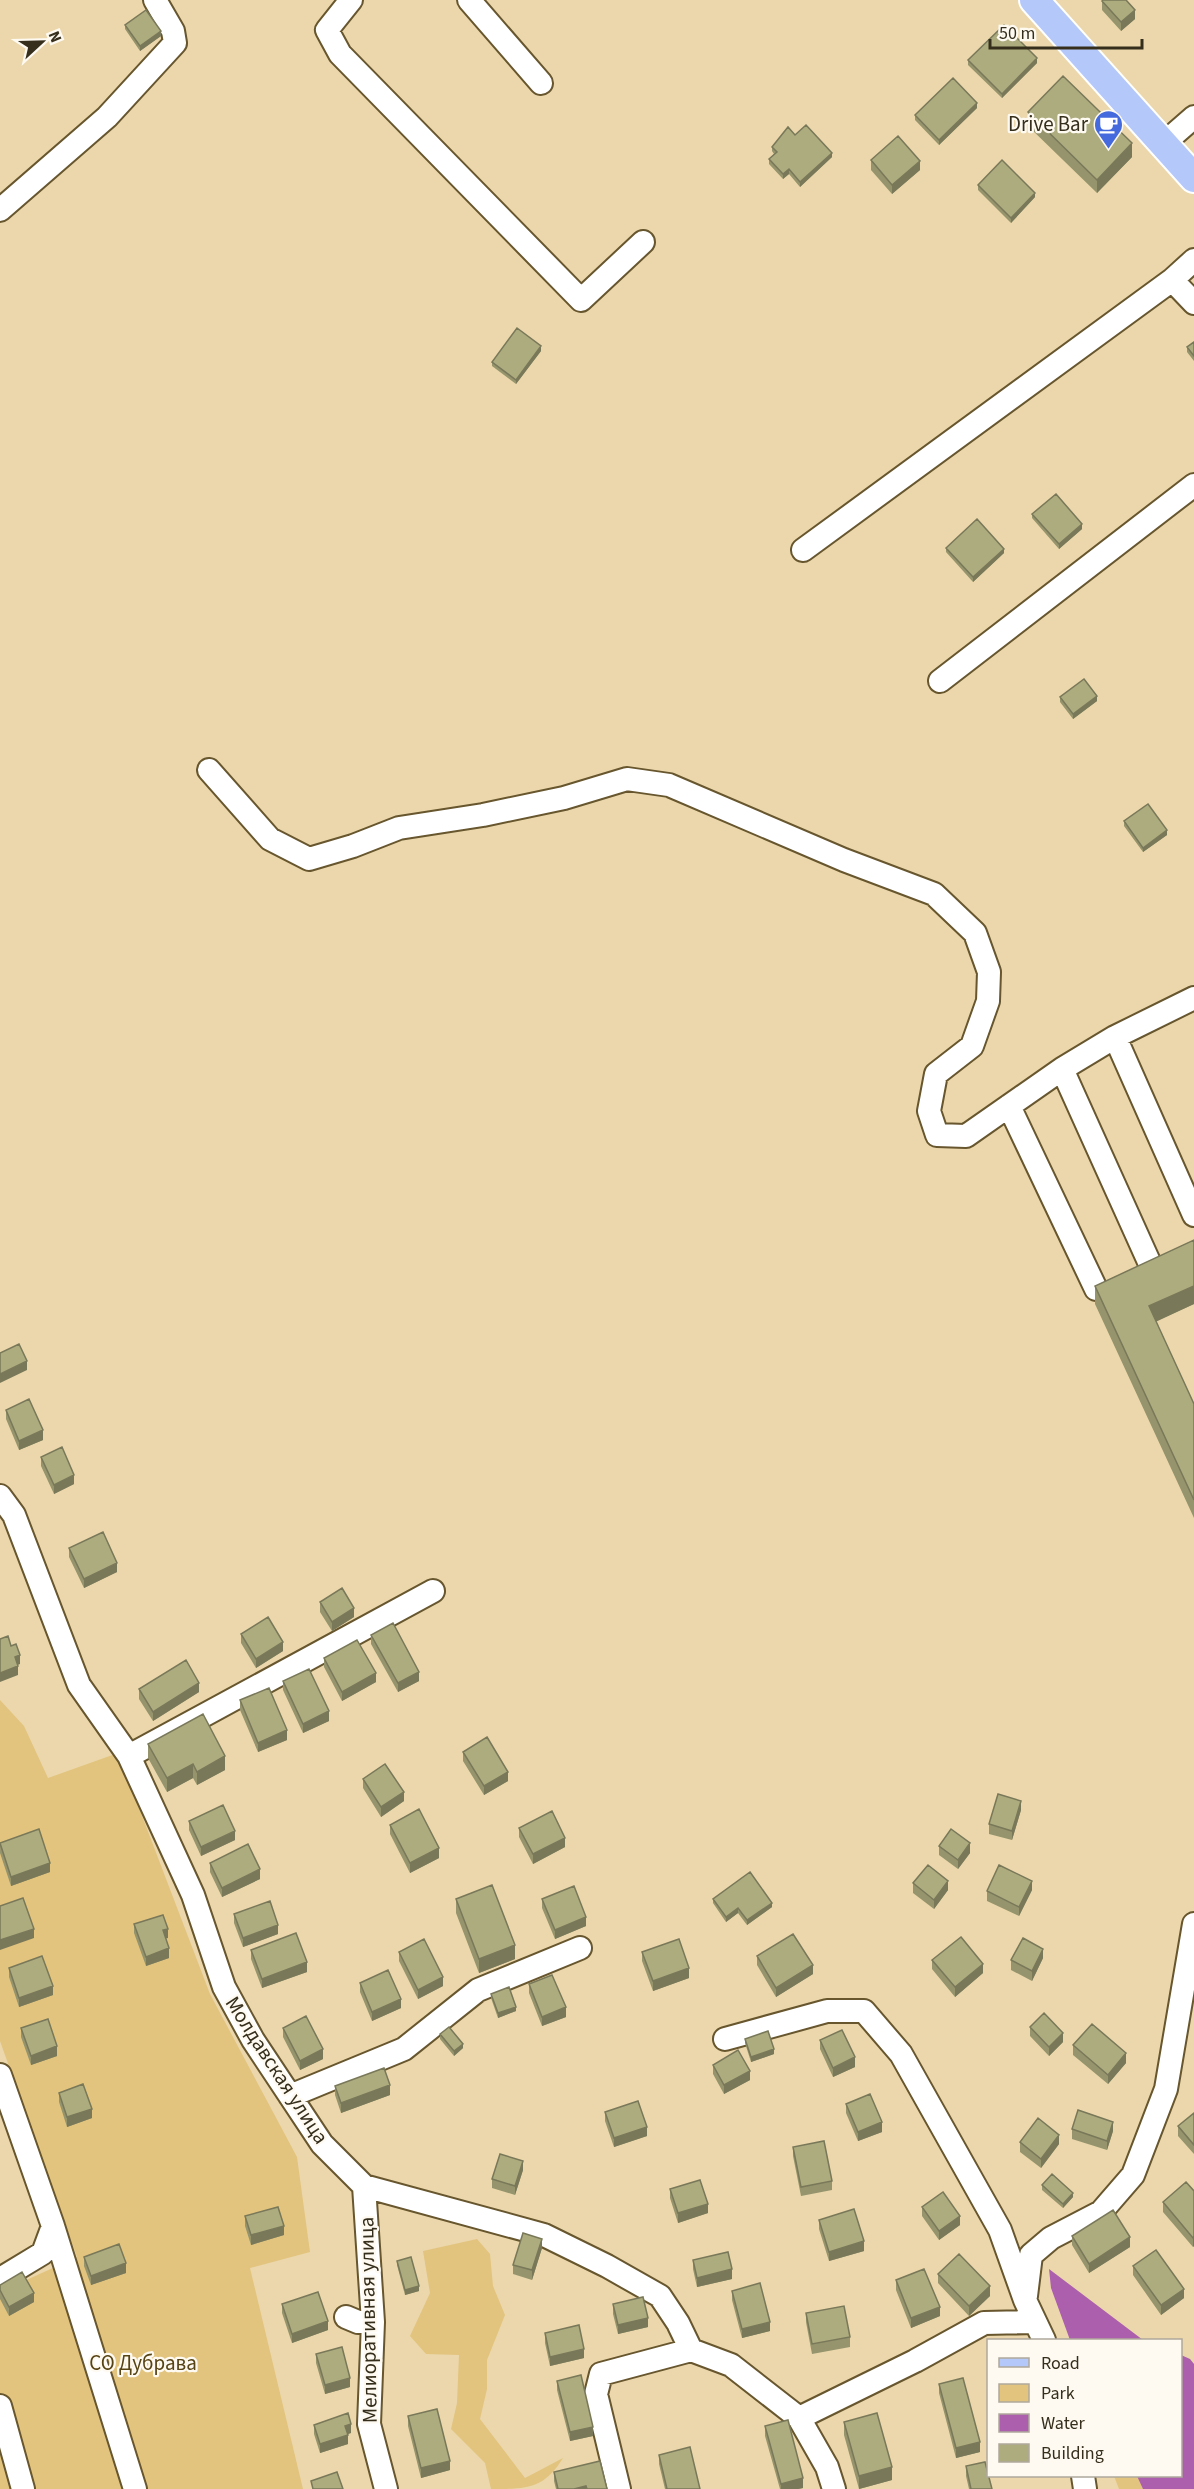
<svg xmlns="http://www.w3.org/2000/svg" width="1194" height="2489" font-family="'Source Sans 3',sans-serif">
<rect width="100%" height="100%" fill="#ebd7ab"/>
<!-- green -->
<path fill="#e2c47e" d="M0 1700 24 1726 48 1778 118 1753 210 1994 297 2157 310 2252 250 2268 303 2489H0V2292L77 2257 0 2041Z
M477 2239 490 2254 493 2286 505 2315 487 2360V2389L480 2419 525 2478 563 2458C544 2489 527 2489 491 2489L485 2463 451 2429 457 2403 459 2355 426 2354 410 2336 430 2293 423 2251Z
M1114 2476H1143L1148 2489H1119Z"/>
<!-- water -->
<path fill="#ac5fad" d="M1049 2269 1143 2340H1070L1051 2288Z
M1181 2355 1190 2359 1194 2364V2489H1143L1137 2476H1180Z"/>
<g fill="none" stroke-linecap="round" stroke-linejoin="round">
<defs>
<path id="minor" d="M351 0 327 30 340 54 581 300 643 242
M469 0 541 83
M1163 144 1194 117
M0 210 107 117 175 43 173 31 155 0
M1172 280 1194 303
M803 550 1172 280 1194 260
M940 681 1194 485
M209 770 270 839 309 859 353 846 399 828 483 815 564 798 627 779 669 785 844 860 934 894 975 933 989 972 988 1001 972 1046 936 1074 929 1111 937 1135 966 1136 1062 1069 1115 1037 1194 998
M1115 1037 1194 1215
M1062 1069 1150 1264
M1009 1106 1096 1289
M0 1496 14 1515 79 1685 129 1756 193 1895 224 1987 253 2040 322 2144 364 2186 544 2235 607 2266 660 2296 678 2323 691 2350 731 2365 799 2418 827 2467 834 2489
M129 1756 433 1591
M725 2039 827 2011H864L901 2054 1000 2230 1025 2300 1044 2340
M0 2075 53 2226 135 2489
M290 2096 404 2049 478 1990 580 1948
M364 2186 373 2322 369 2424 386 2489
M0 2279 43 2253 53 2226
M1026 2296 1031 2255 1051 2238 1101 2212 1133 2175 1166 2089 1194 1924
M346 2317 358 2322H373
M0 2406 23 2489
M799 2418 915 2361 984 2323 1035 2322
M1083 2476 1085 2489
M619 2489 596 2394 601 2374 691 2350"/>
<path id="major" d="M1034 0 1194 178"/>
</defs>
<!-- minor casing -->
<use href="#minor" stroke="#67562e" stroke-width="26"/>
<!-- major casing -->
<use href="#major" stroke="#fff" stroke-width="32"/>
<!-- minor -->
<use href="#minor" stroke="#fff" stroke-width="22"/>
<!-- major -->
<use href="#major" stroke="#b5c8fa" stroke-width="28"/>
</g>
<!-- wall -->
<path fill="#95946d" d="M1102 1 1135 19 1121 31 1102 10Z
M125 25 161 36 140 51 125 29Z
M968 60 1037 63 1002 98 968 65Z
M977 108 939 145 915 120V115Z
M1028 112 1132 157 1097 193 1028 126Z
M795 135 832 157 800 187 789 174 783 179 769 164V159L774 154 772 151V147Z
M871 160 920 170 892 194 871 170Z
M978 185 1035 197 1011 223 978 190Z
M1194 342V361L1187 352V347Z
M541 351 516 384 492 366V362Z
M1032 514 1082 529 1059 549 1032 518Z
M946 548 1004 553 973 582 946 552Z
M1060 697 1097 701 1073 719 1060 702Z
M1124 821 1167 835 1143 852 1124 826Z
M1194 1240V1304L1156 1321 1194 1404V1518L1095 1304V1286Z
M6 1410 43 1440 19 1450 6 1419Z
M41 1457 74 1484 54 1494 41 1466Z
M69 1548 117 1572 84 1588 69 1557Z
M320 1602 354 1617 332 1631 320 1612Z
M241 1634 283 1651 256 1668 241 1643Z
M371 1635 419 1681 398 1692 371 1644Z
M324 1658 376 1682 342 1701 324 1667Z
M283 1681 329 1721 303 1733 283 1690Z
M139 1689 199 1692 153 1721 139 1699Z
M240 1700 287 1740 258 1752 240 1710Z
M148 1744 225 1770 197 1785 193 1778 167 1792 148 1758Z
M463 1752 508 1781 484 1795 463 1761Z
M363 1779 404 1801 381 1817 363 1788Z
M1021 1810 1012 1840 989 1834V1824Z
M189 1821 235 1840 201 1856 189 1830Z
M390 1825 439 1858 410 1873 390 1834Z
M519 1828 565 1847 533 1864 519 1837Z
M0 1843 50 1872 11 1886 0 1853Z
M939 1846 970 1853 958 1869 939 1855Z
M210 1863 260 1879 222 1897 210 1872Z
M913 1883 948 1890 934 1909 913 1893Z
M1032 1890 1019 1916 987 1901V1891Z
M456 1899 515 1959 479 1973 456 1913Z
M542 1899 586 1926 555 1939 542 1908Z
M713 1899 772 1907 747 1925 738 1913 726 1922 713 1903Z
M234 1914 278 1934 243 1947 234 1923Z
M134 1924 168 1938H166L169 1958 146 1966 134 1933Z
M251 1950 307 1972 262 1988 251 1959Z
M399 1952 443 1986 418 1999 399 1961Z
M642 1952 689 1978 653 1991 642 1961Z
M757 1956 813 1974 776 1997 757 1965Z
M1043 1958 1032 1981 1011 1970V1960Z
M932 1960 983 1973 955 1997 932 1969Z
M9 1968 53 1995 19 2007 9 1977Z
M360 1983 401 2008 372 2021 360 1992Z
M529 1984 566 2017 542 2026 529 1993Z
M491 1994 516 2011 498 2018 491 1998Z
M1030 2027 1063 2042 1049 2056 1030 2036Z
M21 2028 57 2056 31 2065 21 2037Z
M283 2028 323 2059 300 2070 283 2037Z
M440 2034 463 2048 454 2056 440 2039Z
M745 2039 774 2054 751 2062 745 2043Z
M820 2040 855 2067 833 2077 820 2049Z
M1073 2045 1126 2063 1108 2084 1073 2055Z
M713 2065 750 2080 724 2094 713 2074Z
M335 2086 390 2095 341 2113 335 2095Z
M59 2093 92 2118 67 2127 59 2102Z
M846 2104 882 2132 858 2141 846 2113Z
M605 2112 647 2136 614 2147 605 2121Z
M1194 2113V2154L1178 2136V2126Z
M1072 2129 1113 2131 1107 2150 1072 2139Z
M1020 2142 1059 2144 1041 2168 1020 2152Z
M793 2147 832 2181V2190L801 2196 793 2156Z
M523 2170 515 2195 492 2188V2179Z
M1042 2185 1073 2197 1063 2208 1042 2190Z
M670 2189 708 2213 678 2223 670 2198Z
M1194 2191V2246L1193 2247 1163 2212V2202Z
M922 2207 960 2225 939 2240 922 2216Z
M245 2216 284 2235 251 2245 245 2226Z
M819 2220 864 2251 829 2261 819 2229Z
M1072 2236 1130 2247 1089 2273 1072 2245Z
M542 2248 532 2280 513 2274V2265Z
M84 2257 126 2273 91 2285 84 2266Z
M693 2260 732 2279 697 2287 693 2269Z
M397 2261 419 2291 405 2295 397 2265Z
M1133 2266 1184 2298 1161 2315 1133 2275Z
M938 2274 990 2296 969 2316 938 2283Z
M896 2280 940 2316 911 2328 896 2290Z
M0 2285 34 2302 9 2316 0 2299Z
M732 2291 770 2331 742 2338 732 2300Z
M282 2304 328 2330 292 2343 282 2313Z
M613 2304 648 2327 618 2334 613 2314Z
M806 2313 850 2337V2347L812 2354 806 2322Z
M545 2333 584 2358 550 2366 545 2343Z
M316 2354 350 2387 325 2394 316 2363Z
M557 2381 593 2436 570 2441 557 2390Z
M939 2384 980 2452 956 2458 939 2393Z
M408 2416 450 2470 421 2478 408 2426Z
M844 2422 892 2480 859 2489 844 2435Z
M314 2425 351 2433 347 2434 348 2444 320 2453 314 2434Z
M765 2426 803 2488 798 2489H780L765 2436Z
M659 2455 700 2489H665L659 2464Z
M966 2466 992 2489H969L966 2476Z
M554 2472 607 2489H556L554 2481Z"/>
<!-- shaded-wall -->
<path fill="#797859" d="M1135 10V19L1121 31V22Z
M161 31V36L140 51V46Z
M1037 58V63L1002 98V94Z
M977 103V108L939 145V140Z
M1132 143V157L1097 193V180Z
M832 153V157L800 187V182Z
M920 161V170L892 194V185Z
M789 169V174L783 179V174Z
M1035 193V197L1011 223V218Z
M541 346V351L516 384V380Z
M1082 524V529L1059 549V544Z
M1004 549V553L973 582V577Z
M1097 696V701L1073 719V714Z
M1167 830V835L1143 852V848Z
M1194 1286V1304L1149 1325V1306Z
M27 1361V1370L0 1383V1374Z
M43 1430V1440L19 1450V1441Z
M74 1475V1484L54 1494V1485Z
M117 1563V1572L84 1588V1579Z
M354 1608V1617L332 1631V1622Z
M283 1642V1651L256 1668V1659Z
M20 1655V1664L15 1666V1657Z
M18 1666V1675L0 1682V1673Z
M419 1672V1681L398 1692V1683Z
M376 1673V1682L342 1701V1692Z
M199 1683V1692L153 1721V1712Z
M329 1711V1721L303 1733V1724Z
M287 1730V1740L258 1752V1743Z
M225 1756V1770L197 1785V1772Z
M193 1764V1778L167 1792V1778Z
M508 1772V1781L484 1795V1786Z
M404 1792V1801L381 1817V1807Z
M1021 1801V1810L1012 1840V1831Z
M235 1831V1840L201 1856V1847Z
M565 1838V1847L533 1864V1854Z
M970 1843V1853L958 1869V1860Z
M439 1848V1858L410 1873V1863Z
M50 1863V1872L11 1886V1877Z
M260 1869V1879L222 1897V1888Z
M948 1881V1890L934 1909V1900Z
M1032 1881V1890L1019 1916V1907Z
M772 1903V1907L747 1925V1920Z
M738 1908V1913L726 1922V1917Z
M586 1917V1926L555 1939V1930Z
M278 1925V1934L243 1947V1938Z
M34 1929V1938L0 1950V1940Z
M168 1929V1938L163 1939V1930Z
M515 1945V1959L479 1973V1959Z
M169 1948V1958L146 1966V1957Z
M1043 1949V1958L1032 1981V1971Z
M307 1962V1972L262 1988V1979Z
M983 1964V1973L955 1997V1987Z
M813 1965V1974L776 1997V1988Z
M689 1968V1978L653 1991V1981Z
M443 1977V1986L418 1999V1990Z
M53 1986V1995L19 2007V1998Z
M401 1999V2008L372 2021V2012Z
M516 2007V2011L498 2018V2013Z
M566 2007V2017L542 2026V2017Z
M1063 2033V2042L1049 2056V2047Z
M463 2044V2048L454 2056V2051Z
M57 2046V2056L31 2065V2056Z
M323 2049V2059L300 2070V2061Z
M774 2049V2054L751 2062V2057Z
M1126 2053V2063L1108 2084V2075Z
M855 2057V2067L833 2077V2068Z
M750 2071V2080L724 2094V2085Z
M390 2085V2095L341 2113V2103Z
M92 2109V2118L67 2127V2117Z
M882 2122V2132L858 2141V2132Z
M1113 2122V2131L1107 2150V2141Z
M647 2127V2136L614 2147V2138Z
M1059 2135V2144L1041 2168V2159Z
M523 2161V2170L515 2195V2186Z
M1073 2193V2197L1063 2208V2204Z
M708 2204V2213L678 2223V2213Z
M960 2216V2225L939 2240V2231Z
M284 2226V2235L251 2245V2235Z
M1194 2236V2246L1193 2247V2238Z
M1130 2237V2247L1089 2273V2264Z
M542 2239V2248L532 2280V2270Z
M864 2241V2251L829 2261V2252Z
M126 2263V2273L91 2285V2276Z
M732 2269V2279L697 2287V2278Z
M419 2286V2291L405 2295V2290Z
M990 2286V2296L969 2316V2306Z
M1184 2289V2298L1161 2315V2305Z
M34 2293V2302L9 2316V2307Z
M940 2307V2316L911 2328V2318Z
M648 2318V2327L618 2334V2325Z
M328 2321V2330L292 2343V2334Z
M770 2322V2331L742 2338V2329Z
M584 2349V2358L550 2366V2357Z
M350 2378V2387L325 2394V2385Z
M351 2424V2433L345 2435V2426Z
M593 2427V2436L570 2441V2432Z
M348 2435V2444L320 2453V2444Z
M980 2442V2452L956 2458V2448Z
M450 2461V2470L421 2478V2468Z
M892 2467V2480L859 2489V2476Z
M803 2478V2488L798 2489H781V2484Z
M586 2486V2489H574Z"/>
<!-- building -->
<path fill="#adac7f" stroke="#797859" stroke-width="1.5" d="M1103 0H1126L1135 10 1121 22 1102 1Z
M146 10 161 31 140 46 125 25Z
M1004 25 1037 58 1002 94 968 60Z
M1063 76 1132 143 1097 180 1028 112Z
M953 78 977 103 939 140 915 115Z
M806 125 832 153 800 182 789 169 783 174 769 159 777 152 772 147 788 127 795 135Z
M898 136 920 161 892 185 871 160Z
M1002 160 1035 193 1011 218 978 185Z
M517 328 541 346 516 380 492 362Z
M1194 342V356L1187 347Z
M1056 494 1082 524 1059 544 1032 514Z
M977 519 1004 549 973 577 946 548Z
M1084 679 1097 696 1073 714 1060 697Z
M1148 804 1167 830 1143 848 1124 821Z
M1194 1240V1286L1149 1306 1194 1404V1500L1095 1286Z
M19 1344 27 1361 0 1374V1353Z
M29 1399 43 1430 19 1441 6 1410Z
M62 1447 74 1475 54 1485 41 1457Z
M103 1532 117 1563 84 1579 69 1548Z
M342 1588 354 1608 332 1622 320 1602Z
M268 1617 283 1642 256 1659 241 1634Z
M393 1623 419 1672 398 1683 371 1635Z
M8 1636 11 1646 16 1644 20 1655 15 1657 18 1666 0 1673V1639Z
M357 1640 376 1673 342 1692 324 1658Z
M186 1660 199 1683 153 1712 139 1689Z
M309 1669 329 1711 303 1724 283 1681Z
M269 1688 287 1730 258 1743 240 1700Z
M203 1714 225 1756 197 1772 193 1764 167 1778 148 1744Z
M487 1737 508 1772 484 1786 463 1752Z
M385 1764 404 1792 381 1807 363 1779Z
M998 1794 1021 1801 1012 1831 989 1824Z
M223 1805 235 1831 201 1847 189 1821Z
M419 1809 439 1848 410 1863 390 1825Z
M552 1811 565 1838 533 1854 519 1828Z
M39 1829 50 1863 11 1877 0 1843Z
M951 1829 970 1843 958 1860 939 1846Z
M248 1844 260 1869 222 1888 210 1863Z
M928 1865 948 1881 934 1900 913 1883Z
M999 1865 1032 1881 1019 1907 987 1891Z
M750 1872 772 1903 747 1920 738 1908 726 1917 713 1899Z
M492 1885 515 1945 479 1959 456 1899Z
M574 1886 586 1917 555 1930 542 1899Z
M23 1898 34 1929 0 1940V1906Z
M270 1901 278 1925 243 1938 234 1914Z
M163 1915 168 1929 163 1930 169 1948 146 1957 134 1924Z
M296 1933 307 1962 262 1979 251 1950Z
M793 1934 813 1965 776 1988 757 1956Z
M961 1937 983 1964 955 1987 932 1960Z
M1023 1938 1043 1949 1032 1971 1011 1960Z
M424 1939 443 1977 418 1990 399 1952Z
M679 1939 689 1968 653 1981 642 1952Z
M42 1956 53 1986 19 1998 9 1968Z
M388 1970 401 1999 372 2012 360 1983Z
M552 1975 566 2007 542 2017 529 1984Z
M509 1987 516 2007 498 2013 491 1994Z
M1044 2013 1063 2033 1049 2047 1030 2027Z
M306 2016 323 2049 300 2061 283 2028Z
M48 2019 57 2046 31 2056 21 2028Z
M1092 2024 1126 2053 1108 2075 1073 2045Z
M449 2027 463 2044 454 2051 440 2034Z
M842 2030 855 2057 833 2068 820 2040Z
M768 2031 774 2049 751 2057 745 2039Z
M738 2050 750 2071 724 2085 713 2065Z
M384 2068 390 2085 341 2103 335 2086Z
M83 2084 92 2109 67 2117 59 2093Z
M870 2094 882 2122 858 2132 846 2104Z
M638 2101 647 2127 614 2138 605 2112Z
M1078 2110 1113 2122 1107 2141 1072 2129Z
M1194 2113V2145L1178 2126Z
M1038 2118 1059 2135 1041 2159 1020 2142Z
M824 2141 832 2181 801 2187 793 2147Z
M500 2154 523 2161 515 2186 492 2179Z
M1052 2174 1073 2193 1063 2204 1042 2185Z
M700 2180 708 2204 678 2213 670 2189Z
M1186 2182 1194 2191V2236L1193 2238 1163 2202Z
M943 2192 960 2216 939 2231 922 2207Z
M278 2207 284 2226 251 2235 245 2216Z
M854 2209 864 2241 829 2252 819 2220Z
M1113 2210 1130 2237 1089 2264 1072 2236Z
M523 2233 542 2239 532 2270 513 2265Z
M119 2244 126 2263 91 2276 84 2257Z
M1156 2250 1184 2289 1161 2305 1133 2266Z
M728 2252 732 2269 697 2278 693 2260Z
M959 2254 990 2286 969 2306 938 2274Z
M411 2257 419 2286 405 2290 397 2261Z
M924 2269 940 2307 911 2318 896 2280Z
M22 2272 34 2293 9 2307 0 2290V2285Z
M760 2283 770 2322 742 2329 732 2291Z
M318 2292 328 2321 292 2334 282 2304Z
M643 2297 648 2318 618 2325 613 2304Z
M844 2306 850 2337 812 2344 806 2313Z
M579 2325 584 2349 550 2357 545 2333Z
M342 2347 350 2378 325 2385 316 2354Z
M581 2375 593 2427 570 2432 557 2381Z
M963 2378 980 2442 956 2448 939 2384Z
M437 2409 450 2461 421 2468 408 2416Z
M348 2413 351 2424 345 2426 348 2435 320 2444 314 2425Z
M877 2413 892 2467 859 2476 844 2422Z
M788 2420 803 2478 781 2484 765 2426Z
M690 2447 700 2489H667L659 2455Z
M600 2461 607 2489H587L586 2486 574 2489H558L554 2472Z
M985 2462 992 2489H971L966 2466Z
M337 2472 343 2489H313L311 2481Z"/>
<!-- icons -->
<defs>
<symbol id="cafe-pin" viewBox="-11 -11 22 30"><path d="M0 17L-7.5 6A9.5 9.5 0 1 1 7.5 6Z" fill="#456add" stroke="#fefaf1"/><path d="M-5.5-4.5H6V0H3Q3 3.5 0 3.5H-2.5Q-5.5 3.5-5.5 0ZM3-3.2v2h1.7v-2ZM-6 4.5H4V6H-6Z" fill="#fff"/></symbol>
</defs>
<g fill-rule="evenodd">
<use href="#cafe-pin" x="1092" y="108" width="33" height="45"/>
</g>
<g text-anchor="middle" stroke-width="4.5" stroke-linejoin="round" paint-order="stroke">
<!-- poi labels -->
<g font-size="21" fill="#352e1c" stroke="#fefaf1" text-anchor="end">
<text x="1088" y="131">Drive Bar</text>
</g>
<!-- street labels -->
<g font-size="21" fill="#352e1c" stroke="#fefaf1">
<text transform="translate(277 2070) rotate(57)" y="7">Молдавская улица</text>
<text transform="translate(368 2320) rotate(-91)" y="7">Мелиоративная улица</text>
</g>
<!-- park labels -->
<g font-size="21" fill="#574414" stroke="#fefaf1">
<text x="143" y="2370">СО Дубрава</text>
</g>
</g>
<!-- legend -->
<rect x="987" y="2339" width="195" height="138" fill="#fefaf1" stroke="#aea89c" stroke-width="1.5"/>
<rect x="999" y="2358" width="30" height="9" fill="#b5c8fa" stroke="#aea89c" stroke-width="1.5"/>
<text x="1041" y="2369" font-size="18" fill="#352e1c">Road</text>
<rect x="999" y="2384" width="30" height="18" fill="#e2c47e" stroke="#aea89c" stroke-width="1.5"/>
<text x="1041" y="2399" font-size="18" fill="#352e1c">Park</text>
<rect x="999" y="2414" width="30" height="18" fill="#ac5fad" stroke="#aea89c" stroke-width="1.5"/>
<text x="1041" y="2429" font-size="18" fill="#352e1c">Water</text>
<rect x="999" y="2444" width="30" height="18" fill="#adac7f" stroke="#aea89c" stroke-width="1.5"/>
<text x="1041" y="2459" font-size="18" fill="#352e1c">Building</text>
<!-- north arrow -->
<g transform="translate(42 42) rotate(68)" stroke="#fefaf1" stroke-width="4.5" paint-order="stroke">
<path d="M0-4.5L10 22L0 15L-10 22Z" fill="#352e1c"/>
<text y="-9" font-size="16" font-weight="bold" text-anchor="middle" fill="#352e1c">N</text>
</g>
<!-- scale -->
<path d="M990 39v9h152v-9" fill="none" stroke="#352e1c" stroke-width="3"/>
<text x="999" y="39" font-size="18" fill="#352e1c" stroke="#fefaf1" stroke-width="4.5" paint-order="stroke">50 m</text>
</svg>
